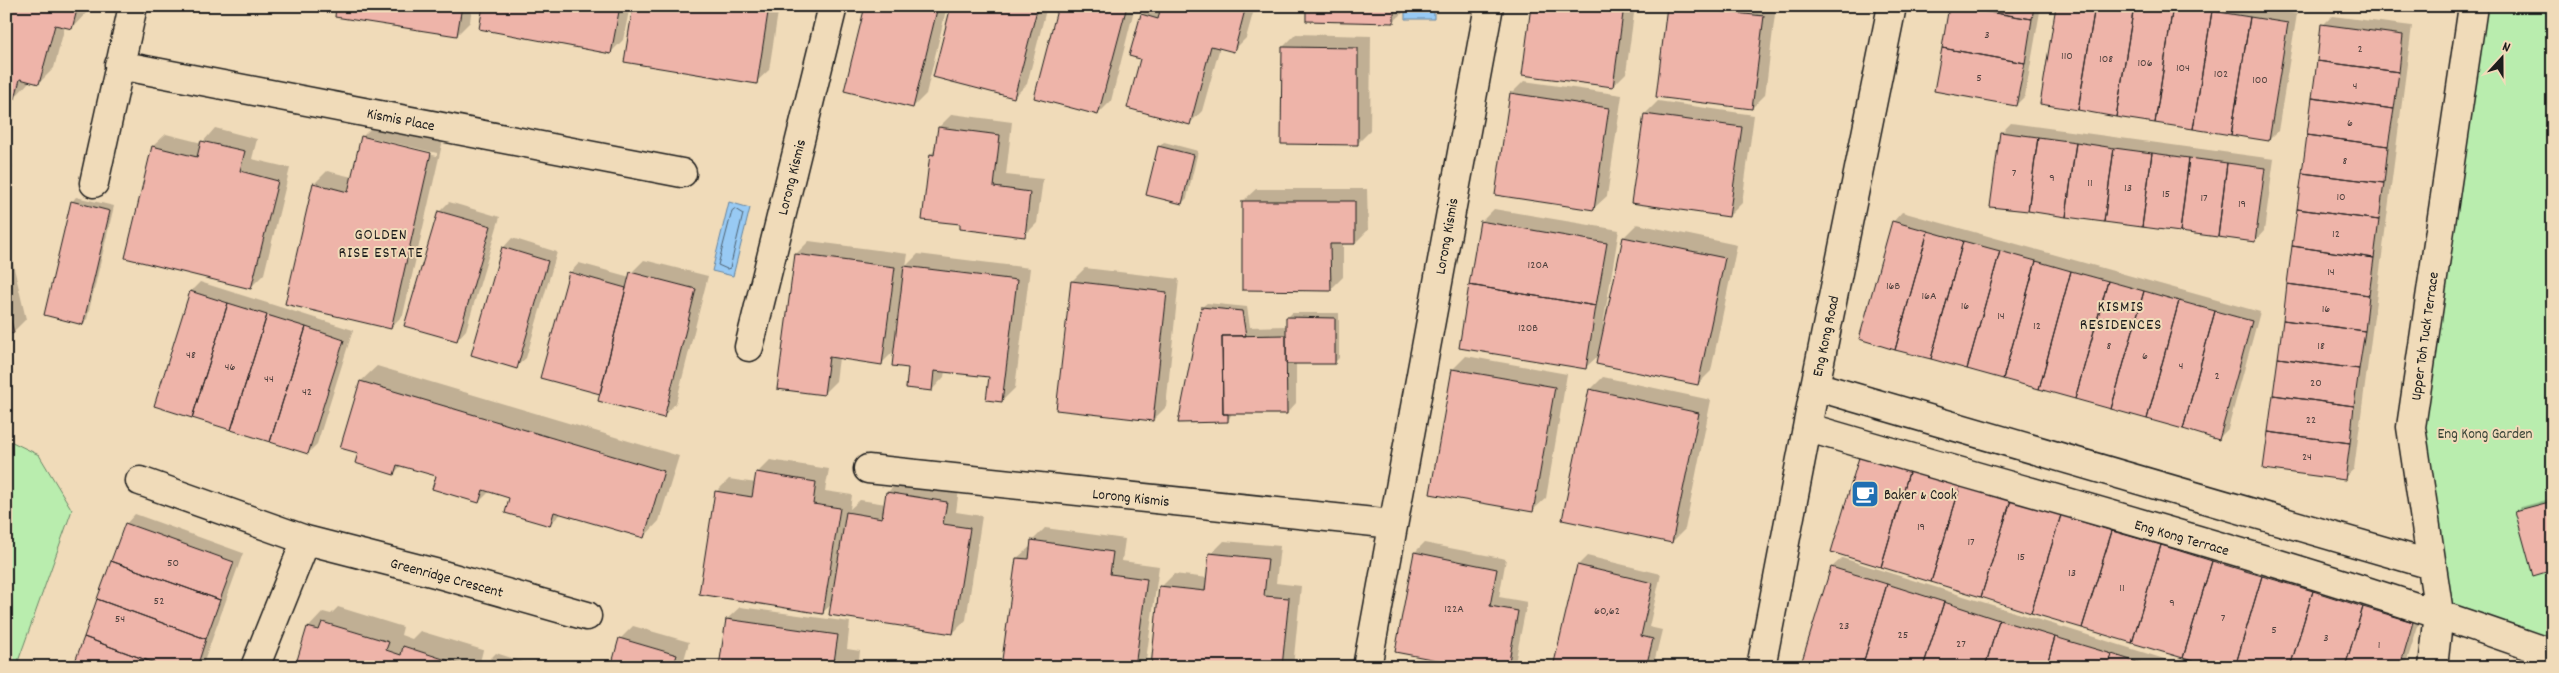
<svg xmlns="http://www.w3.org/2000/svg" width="2559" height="673" font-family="Dekko,sans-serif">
<rect width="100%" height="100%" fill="#f0dbb9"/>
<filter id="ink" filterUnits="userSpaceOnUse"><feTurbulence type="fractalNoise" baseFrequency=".02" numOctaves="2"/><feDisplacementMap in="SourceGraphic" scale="10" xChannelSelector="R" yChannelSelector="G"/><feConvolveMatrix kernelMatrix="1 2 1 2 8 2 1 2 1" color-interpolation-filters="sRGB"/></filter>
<g filter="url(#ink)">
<!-- green -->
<path fill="#b9edae" stroke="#6a8465" d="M2475 6H2553V657L2442 616 2417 408Z
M6 439 39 455 72 510 16 667H6Z"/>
<!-- water -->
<path fill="#98caf4" stroke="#66849e" d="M1405 6H1434V19H1405Z
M729 202 750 208 733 276 712 271Z"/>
<!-- shadow -->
<path fill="#0003" fill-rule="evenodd" d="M6 6H89L87 12 72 28 65 26 54 68 39 83 30 81 15 97Z
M337 6H472L470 22 457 35Z
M485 6H630L623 40 610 53Z
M635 6H779L769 70 756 82Z
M866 6H947L926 94 913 107Z
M952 6H1047L1027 84 1014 97Z
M1059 6H1135L1111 101 1098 114Z
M1150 6H1255L1246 38 1233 51 1220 47 1202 111 1189 124 1141 58 1142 15Z
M1307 6H1403V13L1393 22Z
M1533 6H1635L1626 73 1613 86Z
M1668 6H1776L1765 95 1752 108Z
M1950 6H2041L2025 96 2016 105Z
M2057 6H2247L2297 14 2278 131 2269 140Z
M2332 16 2412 26 2354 469 2344 478 2323 25Z
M1296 34 1371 36 1370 131 1357 144 1283 47Z
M1524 81 1622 95 1607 196 1594 208 1511 94Z
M1658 101 1754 115 1742 203 1729 216 1632 202 1645 114Z
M952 114 1012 122 1006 175 1043 179 1037 223 1024 236 962 223 931 154 936 149 939 127Z
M2011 123 2274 159 2264 231 2255 241 2001 133Z
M375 124 443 140 403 315 390 328 314 184 327 171 352 177 362 137ZM369 137 437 153V156L369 140Z
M215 128 257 139 252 159 290 168 264 274 251 287 153 146 166 134 202 143Z
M6 139 13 168 6 175Z
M1164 142 1198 151 1187 198 1182 203 1159 147Z
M1256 189H1367L1368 230 1355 243H1343V277L1330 290 1243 201Z
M76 197 114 206 87 319 83 323 72 202Z
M449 202 500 217 466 330 457 340 439 212Z
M1494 209 1619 230 1603 325H1606L1624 237 1637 224 1737 245 1711 371 1698 384 1600 354 1585 368 1481 222Z
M1902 212 2260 312 2228 429 2219 438 1893 222Z
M6 234 26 319 13 332 6 333Z
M512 238 557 252 526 358 516 367 503 248Z
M809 241 908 254 906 266 918 254 1030 268 1015 388 1002 401 990 376 945 371 944 377 932 390 895 350 882 363 839 358 836 381 823 394 796 254Z
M644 260 708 276 676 403 663 416 601 393 570 273 579 263 630 277 631 273Z
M1085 268 1179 279 1166 407 1153 420 1058 409 1072 281Z
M200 282 353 330 317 444 308 453 191 291Z
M1207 303 1247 307 1250 327 1287 326V318L1292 313H1339V358L1334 363H1296V403L1287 413H1232L1228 421 1202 307Z
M1466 356 1567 374 1546 498 1533 510 1453 369Z
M377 366 679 456 659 521 644 537 562 513 549 525 511 497 490 491 479 502 438 475 402 465 393 474 360 453 361 381Z
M1603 377 1711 400 1685 529 1672 542 1590 390Z
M1861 455 2422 613 2405 667H2214Z
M770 460 829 469 825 491 852 495 850 509 860 500 886 504 887 493 900 480 959 489 956 512 982 516 966 620 953 633 833 603 823 612 716 492 729 479 756 483 757 473Z
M2553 498V569L2516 512 2521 507Z
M135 514 243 553 202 667H74L126 524Z
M1045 528 1125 539 1122 561 1159 566 1145 667H1002L1017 558 1031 546 1032 541Z
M1224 541 1280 546 1276 583 1301 586 1293 667H1153L1161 587 1174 574 1208 578 1211 554Z
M1424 543 1506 559 1499 597 1527 602 1515 663 1511 667H1479L1415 552Z
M1587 556 1661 574 1649 627 1662 630 1653 667H1555L1578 565Z
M1842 558 2190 667H1802L1832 567Z
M338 607 403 627 401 635 412 639 420 631 483 650 480 662 486 663 496 653 539 667H296L308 628 323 612 331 614Z
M740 607 850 622 847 649 860 651 858 667H720L727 619Z
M633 626 689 642 682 667H612L620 639Z
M1400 660 1437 667H1393Z"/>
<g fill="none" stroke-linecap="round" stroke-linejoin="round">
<!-- shore -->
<path stroke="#4e6272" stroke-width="1" d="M735 209 743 214 730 268 727 269 718 265 732 211Z"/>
</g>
<!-- building -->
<path fill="#eeb4a9" stroke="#1c1c1c" d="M6 6H78L72 29 55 25 39 84 20 79 15 99 6 96Z
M336 6H462L457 36 335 17Z
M483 6H620L611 54 479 29Z
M633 6H769L757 84 624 62Z
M865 6H938L913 108 844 91Z
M951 6H1038L1014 98 933 77Z
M1058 6H1127L1098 115 1034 98Z
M1161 6H1246L1234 52 1211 46 1190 125 1127 108 1140 59 1129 56 1141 14 1158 19Z
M1306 6H1394V23L1306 21Z
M1531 6H1624L1613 87 1522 75Z
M1667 6 1764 16 1752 109 1656 97Z
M1949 6 2032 19 2025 63 1942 48Z
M1956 6H2034L2032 19Z
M2056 6H2095L2078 110 2040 104Z
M2095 6H2134L2116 117 2078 110Z
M2134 6H2173L2155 123 2116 117Z
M2173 6 2212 11 2193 129 2155 123Z
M2212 11 2250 17 2231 135 2193 129Z
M2250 17 2288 23 2269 141 2231 135Z
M2321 24 2403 35 2399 72 2317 61Z
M1282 47 1358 48V145L1281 144Z
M1942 48 2025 63 2016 106 1934 91Z
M2317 61 2399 72 2394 109 2312 98Z
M1510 93 1609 108 1594 210 1495 195Z
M2312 98 2394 109 2388 146 2307 135Z
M1644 114 1742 127 1729 217 1631 203Z
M938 127 1000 135 994 187 1030 192 1025 237 960 229V224L922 220 930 154 934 155Z
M2000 132 2038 137 2028 211 1990 207Z
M2307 135 2388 146 2384 183 2302 173Z
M361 136 431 153 391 329 285 304 313 183 348 192Z
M2038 137 2076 142 2066 217 2028 211Z
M201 141 245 151 240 171 278 181 251 289 125 258 152 146 197 157Z
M2076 142 2114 148 2104 222 2066 217Z
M1158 146 1194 155 1182 204 1146 195Z
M2114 148 2152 153 2142 227 2104 222Z
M2152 153 2189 158 2180 232 2142 227Z
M2189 158 2227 163 2218 237 2180 232Z
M2227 163 2265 168 2255 242 2218 237Z
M2302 173 2384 183 2379 220 2297 209Z
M71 201 110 211 83 325 44 315Z
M1242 201H1355V244H1330L1331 291 1242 290Z
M2297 209 2379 220 2374 258 2292 246Z
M438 211 491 226 457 341 404 326Z
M1480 221 1607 243 1596 306 1469 285Z
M1892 221 1928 231 1895 350 1859 339Z
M1928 231 1963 241 1931 359 1895 350Z
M1623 237 1725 258 1698 385 1596 364Z
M1963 241 2000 251 1967 369 1931 359Z
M2292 246 2374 258 2369 295 2287 284Z
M502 247 548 261 517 369 471 355Z
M2000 251 2036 261 2003 379 1967 369Z
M795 254 895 267 882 365 829 357 824 395 777 389Z
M2036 261 2071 271 2039 389 2003 379Z
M904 266 1017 280 1002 402 986 400 989 377 934 371 932 391 906 388 908 368 892 366Z
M2071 271 2108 281 2075 399 2039 389Z
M569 272 626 288 600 394 540 378Z
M630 272 696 289 664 418 598 401Z
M1071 281 1167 292 1153 421 1056 410Z
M2108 281 2144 291 2111 409 2075 399Z
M2287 284 2369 295 2365 331 2283 320Z
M1469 285 1596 306 1586 369 1459 348Z
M190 291 228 303 192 418 154 406Z
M2144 291 2179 301 2147 419 2111 409Z
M6 301 14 333 6 335Z
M2179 301 2215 311 2183 429 2147 419Z
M228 303 267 315 231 430 192 418Z
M1201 307 1242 311 1246 336H1222L1223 414H1228V422L1178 423Z
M2215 311 2252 321 2219 440 2183 429Z
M267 315 306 327 270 442 231 430Z
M1286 317 1335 318V364H1286Z
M2283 320 2365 331 2359 369 2278 358Z
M306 327 344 340 308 454 270 442Z
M1286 335 1287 414H1223L1222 336Z
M2278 358 2359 369 2354 406 2273 395Z
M1452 369 1555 387 1533 512 1430 494Z
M360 381 664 471 644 538 554 512 550 526 505 513 509 498 483 490 479 503 432 489 436 476 397 465 394 475 355 463 358 453 340 448Z
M1589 389 1699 413 1672 543 1562 520Z
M2273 395 2354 406 2350 443 2268 432Z
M2268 432 2350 443 2345 480 2263 469Z
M1860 454 1910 469 1881 567 1831 552Z
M1910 469 1961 484 1931 582 1881 567Z
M756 472 816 482 813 504 840 508 823 614 699 594 715 491 752 497Z
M1961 484 2011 500 1981 597 1931 582Z
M886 492 947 502 943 524 970 528 953 634 829 615 846 512 882 518Z
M2011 500 2061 515 2031 613 1981 597Z
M2553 501V570L2533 576 2515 511Z
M2061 515 2112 531 2082 628 2031 613Z
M125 523 234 562 220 600 111 561Z
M2112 531 2161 545 2132 643 2082 628Z
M1031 540 1113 552 1110 574 1147 579 1135 667H1001L1016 558 1029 559Z
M2161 545 2212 561 2183 658 2132 643Z
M1414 552 1497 569 1490 606 1518 611 1508 667H1473L1395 652Z
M1209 553 1268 559 1264 596 1289 598 1282 667H1151L1159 586 1205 591Z
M111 561 220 600 206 639 97 599Z
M2212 561 2262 576 2235 667H2210L2183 658Z
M1577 565 1653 583 1641 636 1653 639 1646 667H1553Z
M1831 567 1887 584 1862 667H1800Z
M2262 576 2313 591 2290 667H2235Z
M1887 584 1944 602 1923 667H1862Z
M2313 591 2363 607 2345 667H2290Z
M97 599 206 639 197 667H165L84 637Z
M1944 602 1999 620 1985 667H1923Z
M2363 607 2413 622 2400 667H2345Z
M726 619 838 635 834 662 848 664 847 667H719Z
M1999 620 2055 637 2046 667H1985Z
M322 622 389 642 386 650 401 655 403 646 468 667H295L307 627 319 630Z
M84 637 165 667H73Z
M2055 637 2112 654 2108 667H2046Z
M619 638 677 655 673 667H611Z
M2112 654 2152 667H2108Z"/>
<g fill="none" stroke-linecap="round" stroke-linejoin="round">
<defs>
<path id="street" d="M119 65 682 173
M94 183 133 6
M749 347 833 6
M1815 386 2432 565
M1809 428C2057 501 2309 566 2553 654
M868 469 1393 524
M140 481 306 540 439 574 587 616
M255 667 306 540
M1367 667 1489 6
M1761 667 1815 386 1892 6
M2433 667 2439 613 2411 427 2473 6"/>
</defs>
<!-- street casing -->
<use href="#street" stroke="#1c1c1c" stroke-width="31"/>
<!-- street -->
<use href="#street" stroke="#f0dbb9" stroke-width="28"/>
</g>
</g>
<!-- icons -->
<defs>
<symbol id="cafe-square" viewBox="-11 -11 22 22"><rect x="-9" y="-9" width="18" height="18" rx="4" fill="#1f6fb2" stroke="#f0dbb9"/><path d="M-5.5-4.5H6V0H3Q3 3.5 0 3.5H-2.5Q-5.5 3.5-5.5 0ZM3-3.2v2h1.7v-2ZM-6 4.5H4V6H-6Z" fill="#fff"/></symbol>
</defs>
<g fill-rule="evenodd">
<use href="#cafe-square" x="1849" y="478" width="32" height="32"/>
</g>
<g text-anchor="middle" stroke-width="4" stroke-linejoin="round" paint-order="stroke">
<!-- number labels -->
<g font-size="12" fill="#50423f">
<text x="1987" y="38">3</text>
<text x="2360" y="52">2</text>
<text x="2067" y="59">110</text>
<text x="2106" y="62">108</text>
<text x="2145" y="66">106</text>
<text x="2183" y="71">104</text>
<text x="2221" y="77">102</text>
<text x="1979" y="81">5</text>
<text x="2260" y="83">100</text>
<text x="2355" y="89">4</text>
<text x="2350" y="126">6</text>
<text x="2345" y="164">8</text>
<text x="2014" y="176">7</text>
<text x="2052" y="181">9</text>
<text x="2090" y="186">11</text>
<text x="2128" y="191">13</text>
<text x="2166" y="197">15</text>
<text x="2341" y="200">10</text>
<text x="2204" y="201">17</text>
<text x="2242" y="207">19</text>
<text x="2336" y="237">12</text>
<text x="1538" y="268">120A</text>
<text x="2331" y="275">14</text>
<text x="1893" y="289">16B</text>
<text x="1929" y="299">16A</text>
<text x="1965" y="309">16</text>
<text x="2326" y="312">16</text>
<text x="2001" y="319">14</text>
<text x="2037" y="329">12</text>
<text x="1528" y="331">120B</text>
<text x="2109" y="349">8</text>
<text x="2321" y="349">18</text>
<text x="191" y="358">48</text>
<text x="2145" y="359">6</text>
<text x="2181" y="369">4</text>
<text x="230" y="370">46</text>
<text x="2217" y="379">2</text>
<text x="269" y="382">44</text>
<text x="2316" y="386">20</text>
<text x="307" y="395">42</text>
<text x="2311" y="423">22</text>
<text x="2307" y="460">24</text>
<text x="1921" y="530">19</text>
<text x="1971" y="545">17</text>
<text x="2021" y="560">15</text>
<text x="173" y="566">50</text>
<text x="2072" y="576">13</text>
<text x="2122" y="591">11</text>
<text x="159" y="604">52</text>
<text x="2172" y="606">9</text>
<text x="1454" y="612">122A</text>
<text x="1607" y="614">60,62</text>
<text x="2223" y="621">7</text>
<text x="120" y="622">54</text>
<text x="1844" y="629">23</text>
<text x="2274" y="633">5</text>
<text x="1903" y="638">25</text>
<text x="2326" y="641">3</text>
<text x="1961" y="647">27</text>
<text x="2379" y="648">1</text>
</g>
<!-- street labels -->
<g font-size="15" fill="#1c1c1c" stroke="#f0dbb9">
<text transform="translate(401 119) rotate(11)" y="5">Kismis Place</text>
<text transform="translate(791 177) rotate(-76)" y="5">Lorong Kismis</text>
<text transform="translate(1446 236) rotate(-80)" y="5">Lorong Kismis</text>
<text transform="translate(1825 336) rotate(-78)" y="5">Eng Kong Road</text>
<text transform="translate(2424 336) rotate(-82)" y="5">Upper Toh Tuck Terrace</text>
<text transform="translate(1131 497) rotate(6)" y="5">Lorong Kismis</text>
<text transform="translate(2182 537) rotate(16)" y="5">Eng Kong Terrace</text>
<text transform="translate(447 577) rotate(15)" y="5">Greenridge Crescent</text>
</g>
<!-- park labels -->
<g font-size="15" fill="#3b4639" stroke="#f0dbb9">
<text x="2485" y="438">Eng Kong Garden</text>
</g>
<!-- poi labels -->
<g font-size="15" fill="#1c1c1c" stroke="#f0dbb9" text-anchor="start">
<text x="1884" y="499">Baker &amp; Cook</text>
</g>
<!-- neighbourhood labels -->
<g font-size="16" letter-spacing="1" fill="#1c1c1c" stroke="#f0dbb9">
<text x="381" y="239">GOLDEN<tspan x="381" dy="18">RISE ESTATE</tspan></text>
<text x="2121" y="311">KISMIS<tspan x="2121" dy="18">RESIDENCES</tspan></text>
</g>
</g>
<!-- margin -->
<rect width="2559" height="673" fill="none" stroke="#f0dbb9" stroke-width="25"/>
<rect x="12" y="12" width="2534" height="648" fill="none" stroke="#1c1c1c" stroke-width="2" filter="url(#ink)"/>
<!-- north arrow -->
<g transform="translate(2502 58) rotate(21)" stroke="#f0dbb9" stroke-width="4" paint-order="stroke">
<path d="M0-4L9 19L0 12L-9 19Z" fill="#1c1c1c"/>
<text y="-8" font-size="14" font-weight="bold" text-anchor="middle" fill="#1c1c1c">N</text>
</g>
</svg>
